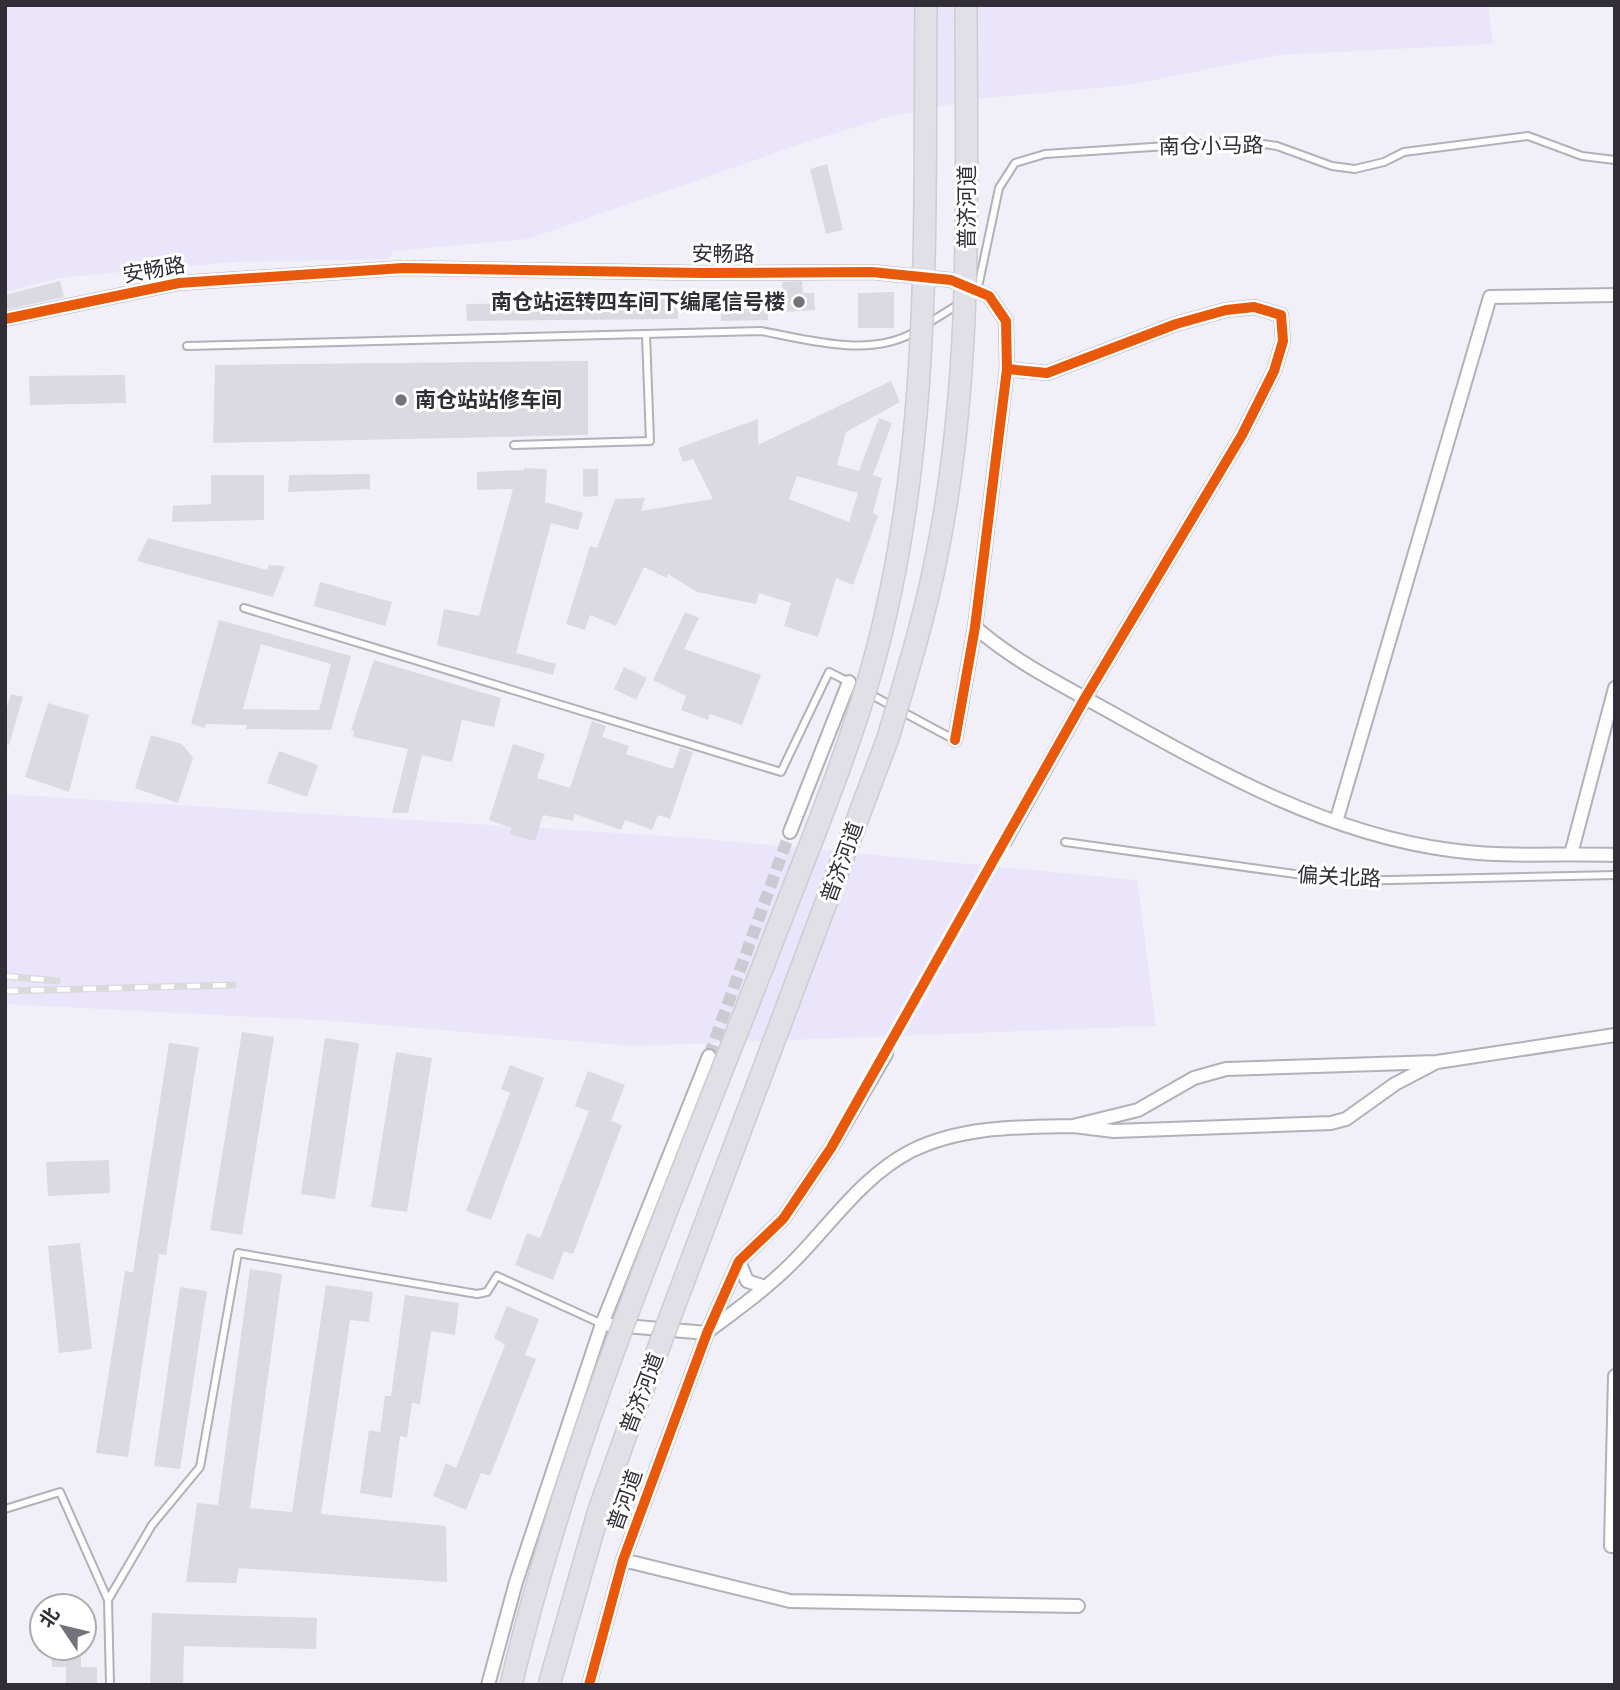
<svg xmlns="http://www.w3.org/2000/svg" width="1620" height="1690" font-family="Georgia,'Noto Sans SC',serif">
<rect width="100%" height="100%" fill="#f1f0f8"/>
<!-- built -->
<path fill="#eae5fb" d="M5 5H1488L1493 44 1278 55 1129 85 976 99 885 118 804 143 528 239 394 251 388 259 235 262 132 271 60 278 5 292Z
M5 794 695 838 1137 880 1156 1026 633 1046 335 1021 5 1004Z"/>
<!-- building -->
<path fill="#dbd9e2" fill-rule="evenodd" d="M827 164 843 230 826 234 810 169Z
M60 281 64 297 5 310V295Z
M802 281 803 293H814L815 310 768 313V320L721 321V302L783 300 782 282Z
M894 292V328H858V293Z
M677 296 678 319 467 321 466 304 580 303V299Z
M588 361V435L213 443 215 365Z
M125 375 126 403 30 405 29 376Z
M891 381 900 402 846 432 837 465 859 471 879 418 892 423 873 475 882 478 873 513 878 516 853 585 836 578 818 637 784 626 791 603 759 593 756 604 697 592 668 574 667 578 644 567 616 626 590 615 585 630 566 624 590 546 597 548 615 499 645 498 641 511 713 499 693 459 683 462 678 448 758 419V445ZM797 476 858 493 849 522 789 499Z
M524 468 547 469 545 502 583 513 578 530 551 523 516 653 556 664 553 675 437 645 444 609 479 616 513 489 477 490V472L524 470Z
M583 469H598V496L583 497Z
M370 474V489L288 492 289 475Z
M211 475H264V520L172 522 173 506 211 504Z
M148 538 267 570 269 565 285 566 273 597 137 561Z
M320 582 392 602 385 626 314 606Z
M685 612 699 618 684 649 761 675 742 725 710 714 708 720 681 710 686 696 653 680Z
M219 620 351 656 331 730 246 729 247 725 206 724 205 728 191 724ZM261 644 331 664 319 710 243 709Z
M374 660 501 698 494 727 462 720 452 762 422 755 408 813H392L408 749 353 737 354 730H351Z
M624 667 647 678 636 700 614 689Z
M11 694 23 697 9 745H5V713Z
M48 703 89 715 69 792 25 777Z
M592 721 606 726 602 737 629 746 626 754 673 769 680 748 693 752 670 819 658 815 652 830 625 820 621 830 575 814 573 821 543 815 535 841 510 834 512 828 489 820 513 744 545 754 537 778 570 788Z
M151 735 182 744 193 758 178 803 135 788Z
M279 751 318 765 307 797 267 783Z
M242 1032 274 1037 242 1235 210 1230Z
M325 1038 359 1043 335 1199 301 1194Z
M169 1043 199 1047 166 1255 159 1254 128 1457 96 1453 125 1271 133 1272Z
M396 1052 432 1058 407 1212 371 1207Z
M510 1065 544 1078 491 1220 466 1211 510 1093 501 1089Z
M588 1071 625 1085 611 1121 622 1125 573 1254 564 1251 553 1280 515 1265 527 1233 540 1238 589 1111 575 1106Z
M109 1160 110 1193 48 1196 46 1162Z
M80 1243 92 1349 59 1353 48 1246Z
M250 1269 282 1274 250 1508 292 1512 326 1285 373 1292 369 1322 350 1320 321 1514 446 1526 447 1582 239 1568 236 1583 186 1582 197 1503 218 1505Z
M180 1287 207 1291 180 1469 154 1466Z
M405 1295 459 1303 455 1335 431 1331 420 1404 412 1403 407 1437 400 1436 392 1498 360 1493 369 1430 380 1432 385 1396H391Z
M507 1306 539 1319 525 1355 536 1359 490 1476 481 1473 466 1510 433 1496 446 1463 456 1468 505 1345 494 1338Z
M152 1613 317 1618 316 1649 184 1646 183 1685H150Z
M51 1648H81V1667H97V1685H66V1667H52Z"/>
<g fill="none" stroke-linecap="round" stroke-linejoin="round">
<!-- minor-tunnel -->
<path stroke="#cbc9d2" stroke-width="12" stroke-dasharray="12 6" stroke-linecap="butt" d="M886 1054 1005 841
M709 1056 790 832"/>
<defs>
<path id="service" d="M977 292 999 188 1015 163 1045 154 1244 141 1277 146 1332 166 1355 169 1384 162 1404 152 1528 136 1582 156 1615 160
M927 324 959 304
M187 346 761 331C810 340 872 359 918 330
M514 445 650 441 646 335
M244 608 781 772 829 672 849 682
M868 693 892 706
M901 711 955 740
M1065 842 1345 881 1615 875
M5 1509 60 1492 108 1600 110 1685
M108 1600 152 1525 200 1467 238 1253 477 1294 487 1292 497 1276 602 1324"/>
<path id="minor" d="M5 319 179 283 403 268 704 273 872 272 951 280 989 296 1006 321 1007 369 975 627 955 740
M975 627C1016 663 1066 687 1114 714 1220 773 1328 834 1450 850 1504 858 1561 853 1615 855
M1336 822 1490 297 1615 295
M790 832 849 682
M1005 841 1085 698 1242 435 1274 371 1283 341 1281 315 1254 307 1226 310 1176 324 1047 373 1007 369
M1571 854 1615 688
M1437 1062 1395 1084 1346 1119 1331 1123 1114 1131 1073 1126 1138 1110 1194 1078 1226 1069 1437 1062 1615 1035
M739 1261 747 1281 765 1287
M602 1324 709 1056
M710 1330C739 1308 770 1286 796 1259 833 1221 863 1176 911 1151 961 1126 1019 1127 1073 1126
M1615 1376 1611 1546H1615
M623 1560 790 1601 1078 1606
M488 1685 516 1582 602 1324 707 1333
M589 1685 623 1560 707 1333 739 1261 783 1219 831 1148 886 1054"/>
</defs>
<!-- service casing -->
<use href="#service" stroke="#b2b0b8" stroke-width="10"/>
<!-- minor casing -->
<use href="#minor" stroke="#b2b0b8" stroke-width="16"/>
<!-- service -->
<use href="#service" stroke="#fdfdfe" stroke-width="6"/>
<!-- minor -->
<use href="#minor" stroke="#fdfdfe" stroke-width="12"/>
<defs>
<path id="rail" d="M5 976 57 981
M5 991 233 985"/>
</defs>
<!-- rail casing -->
<use href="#rail" stroke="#dad9dc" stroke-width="7"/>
<!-- rail -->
<use href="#rail" stroke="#fff" stroke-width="4.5" stroke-dasharray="13" stroke-linecap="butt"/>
<defs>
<path id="trunk-bridge" d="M511 1685C571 1431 676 1191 770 948 805 856 845 763 872 668 933 452 924 227 926 5
M549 1685 599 1510 628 1429 888 738C906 677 925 616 937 554 974 373 966 188 966 5"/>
</defs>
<!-- trunk-bridge casing -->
<use href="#trunk-bridge" stroke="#cdccd1" stroke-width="24" stroke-linecap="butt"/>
<!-- trunk-bridge -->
<use href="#trunk-bridge" stroke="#e2e0e7" stroke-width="21"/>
<defs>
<path id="cycleway" d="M5 319 179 283 403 268 704 273 872 272 951 280 989 296 1006 321 1007 369 975 627 955 740
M589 1685 623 1560 707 1333 739 1261 783 1219 831 1148 1085 698 1242 435 1274 371 1283 341 1281 315 1254 307 1226 310 1176 324 1047 373 1007 369"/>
</defs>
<!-- cycleway casing -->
<use href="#cycleway" stroke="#fff" stroke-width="15"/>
<!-- cycleway -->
<use href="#cycleway" stroke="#e8590c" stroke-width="10"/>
</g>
<!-- markers -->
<g fill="#74727b" stroke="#fff" stroke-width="2.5">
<circle cx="799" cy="302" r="7"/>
<circle cx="401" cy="400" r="7"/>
</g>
<g text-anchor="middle" stroke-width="6" stroke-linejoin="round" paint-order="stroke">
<!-- street labels -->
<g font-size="21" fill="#312e38" stroke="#fff">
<text transform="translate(1211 146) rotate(-1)" y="7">南仓小马路</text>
<text transform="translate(967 207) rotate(-90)" y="7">普济河道</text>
<text x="723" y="261">安畅路</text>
<text transform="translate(154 270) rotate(-10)" y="7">安畅路</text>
<text transform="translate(842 862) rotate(-70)" y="7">普济河道</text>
<text transform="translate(1339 877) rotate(3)" y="7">偏关北路</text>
<text transform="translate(642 1393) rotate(-69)" y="7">普济河道</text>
<text transform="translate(625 1500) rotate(-70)" y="7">普河道</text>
</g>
<!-- poi labels -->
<g font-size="21" font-weight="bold" fill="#312e38" stroke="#fff" text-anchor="end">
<text x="785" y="309">南仓站运转四车间下编尾信号楼</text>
<text x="415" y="407" text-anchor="start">南仓站站修车间</text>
</g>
</g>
<!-- border -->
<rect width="1620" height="1690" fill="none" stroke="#312e38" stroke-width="14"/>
<!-- north arrow -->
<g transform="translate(63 1627) rotate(305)"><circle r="33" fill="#ffffff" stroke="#adabaf" stroke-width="2"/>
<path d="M0-5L12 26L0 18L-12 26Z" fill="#74727b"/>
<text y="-10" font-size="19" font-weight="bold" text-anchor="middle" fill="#312e38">北</text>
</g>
</svg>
